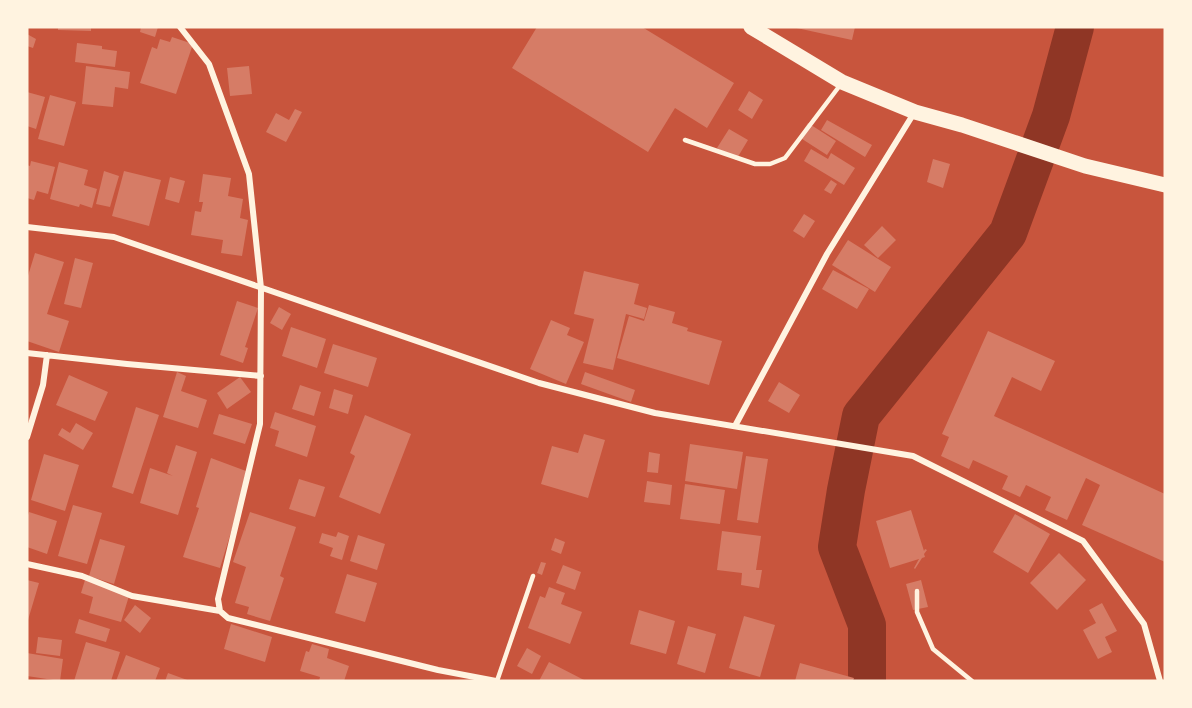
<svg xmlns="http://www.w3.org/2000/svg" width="1192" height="708" font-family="Helvetica,sans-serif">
<rect width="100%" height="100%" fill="#c8553d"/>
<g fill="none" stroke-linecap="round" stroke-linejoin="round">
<!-- river -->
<path stroke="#8f3625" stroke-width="38" d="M867 681V625L837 547 846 490 861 416 1008 233 1051 116 1075 27"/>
</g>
<!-- building -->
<path fill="#d67c66" d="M58 27H91V31L58 30Z
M141 27H158L155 37 140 32Z
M537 27H642L734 83 707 128 675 108 648 152 512 68Z
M792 27H855L852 40Z
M27 34 36 39 33 48 27 46Z
M172 37 193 44 176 94 140 83 152 47 157 49 160 39 170 42Z
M77 43 102 46V49L117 51 115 67 75 62Z
M86 66 130 72 128 89 115 87 113 107 82 104Z
M249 66 252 94 230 96 227 68Z
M749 91 763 100 752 119 738 110Z
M27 92 45 97 36 129 27 126Z
M50 95 76 102 64 146 38 139Z
M295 109 302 112 286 142 266 132 276 113 289 120Z
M827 120 872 145 865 157 821 130Z
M808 123 836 141 827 155 799 137Z
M729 129 748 140 736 160 717 148Z
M811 149 828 159 831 153 855 168 844 185 804 161Z
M933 159 950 164 943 188 927 182Z
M31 161 55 167 48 194 37 191 34 200 27 198V165L30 166Z
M59 162 88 170 84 185 97 189 92 208 80 204 79 207 50 199Z
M104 171 119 176 110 207 96 204Z
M124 171 161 180 149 226 112 216Z
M203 174 231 178 228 196 243 199 240 218 248 220 242 256 221 253 223 240 191 235 195 211 201 212 203 202H199Z
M170 177 185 181 179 203 165 199Z
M831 180 837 184 831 194 824 190Z
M804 214 815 221 804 238 793 231Z
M882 226 896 240 878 258 864 245Z
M848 240 891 267 875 292 832 265Z
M35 253 64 262 47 314 69 321 59 352 27 341V279Z
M75 258 93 263 81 308 64 304Z
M833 270 869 289 857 309 822 289Z
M584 271 639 284 634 304 647 308 644 319 626 314 613 370 583 363 594 319 574 314Z
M237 301 258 308 245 347 248 348 243 363 220 355Z
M649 305 675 312 672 323 688 328 687 331 722 341 709 385 617 358 629 316 644 321Z
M279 307 291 314 282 330 270 323Z
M551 320 570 328 567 335 584 342 566 384 530 369Z
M291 327 326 339 317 368 282 356Z
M988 331 1055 361 1041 391 1012 377 994 416 1165 494V562L1082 525 1100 485 1086 478 1067 520 1045 510 1051 497 1026 485 1020 497 1002 489 1008 476 973 460 969 469 941 456 949 437 942 434Z
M333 344 377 358 368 387 324 373Z
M177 372 186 376 181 391 207 400 198 428 163 417Z
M585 372 635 390 631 402 581 384Z
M69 375 108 392 95 421 56 405Z
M240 377 251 392 227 409 217 393Z
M779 382 800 395 789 413 768 401Z
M300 385 321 392 314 416 292 409Z
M334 389 353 395 348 414 329 408Z
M136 407 159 415 133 494 112 487Z
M275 412 316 426 307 457 275 446 279 431 270 428Z
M219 414 252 424 245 444 213 434Z
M365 415 411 434 380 514 339 497 355 456 350 453Z
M76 423 93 433 83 450 58 435 62 428 70 433Z
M584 434 605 440 588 498 541 484 552 446 578 453Z
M690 444 743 452 737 489 685 481Z
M176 445 197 452 178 515 140 503 150 468 173 476 167 473Z
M649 452 660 454 658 473 647 472Z
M44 454 79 465 65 511 31 500Z
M746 456 768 459 758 523 737 520Z
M211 458 246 471 235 519 220 568 183 557 199 508 196 507Z
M299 479 325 487 315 517 289 509Z
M647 481 672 485 670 505 644 502Z
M685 484 725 490 720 524 680 519Z
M73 505 102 513 87 564 58 556Z
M911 510 924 551 925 549 927 550 924 554 925 557 922 558 915 569 914 568 919 559 890 568 876 521Z
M29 512 57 521 47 554 27 547V518Z
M250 512 296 527 280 576 284 578 270 621 247 614 249 607 235 603 246 567 233 562Z
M1015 514 1050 534 1028 573 993 552Z
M722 531 761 536 756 570H762L759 588 741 585 742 573 717 570Z
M338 532 349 536 342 560 330 556 333 548 319 543 322 533 336 537Z
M358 535 385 544 377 570 350 561Z
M555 538 565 542 561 554 551 550Z
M100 539 125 546 114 584 89 576Z
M1059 553 1086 580 1057 610 1030 583Z
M541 562 546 563 542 575 537 573Z
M563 565 581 572 575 590 556 583Z
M347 574 377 583 365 622 335 613Z
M27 580 39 583 28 620H27Z
M85 580 129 596 121 622 89 613 93 597 81 593Z
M921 580 928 607 913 610 906 584Z
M549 587 565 593 561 604 582 612 570 644 528 628 540 596 545 598Z
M1102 603 1117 631 1105 637 1112 652 1098 659 1083 630 1096 623 1089 610Z
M135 605 151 618 140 633 124 620Z
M639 610 675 621 666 654 630 644Z
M744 616 775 625 760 677 729 668Z
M79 619 110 629 106 642 75 633Z
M231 624 272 637 265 662 224 649Z
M688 626 716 634 705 673 677 664Z
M38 637 62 640 60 656 36 653Z
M86 642 120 652 111 681H74Z
M312 644 329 649 327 658 349 666 344 681H319L320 677 300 671 306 651 309 652Z
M527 648 541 656 532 674 517 666Z
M27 653 63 659 60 681 27 676Z
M126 655 160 668 155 681H116Z
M549 662 586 681H539Z
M800 663 854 678 853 681H795Z
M168 673 190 681H165Z"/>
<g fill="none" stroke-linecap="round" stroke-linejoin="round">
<!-- service -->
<path stroke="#fff3e0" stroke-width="4.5" d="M685 140 755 164H770L785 158 841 84
M917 591V612L933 649 972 681
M497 681 533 576"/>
<!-- minor -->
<path stroke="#fff3e0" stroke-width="6" d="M180 27 209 64 249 174 261 288 260 424 218 599 220 611 228 618 438 670 496 681
M27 227 114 237 539 383 655 413 913 456 1083 541 1144 624 1160 681
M27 353 127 364 261 376
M735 426 827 254 914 113
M27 437 43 385 47 355
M27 564 82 576 132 596 220 611"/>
<!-- primary -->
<path stroke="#fff3e0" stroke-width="15" d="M751 27 842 82 915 112 962 125 1085 166 1165 185"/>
</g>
<!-- border -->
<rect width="1192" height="708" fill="none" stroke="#fff3e0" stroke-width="57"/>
</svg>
